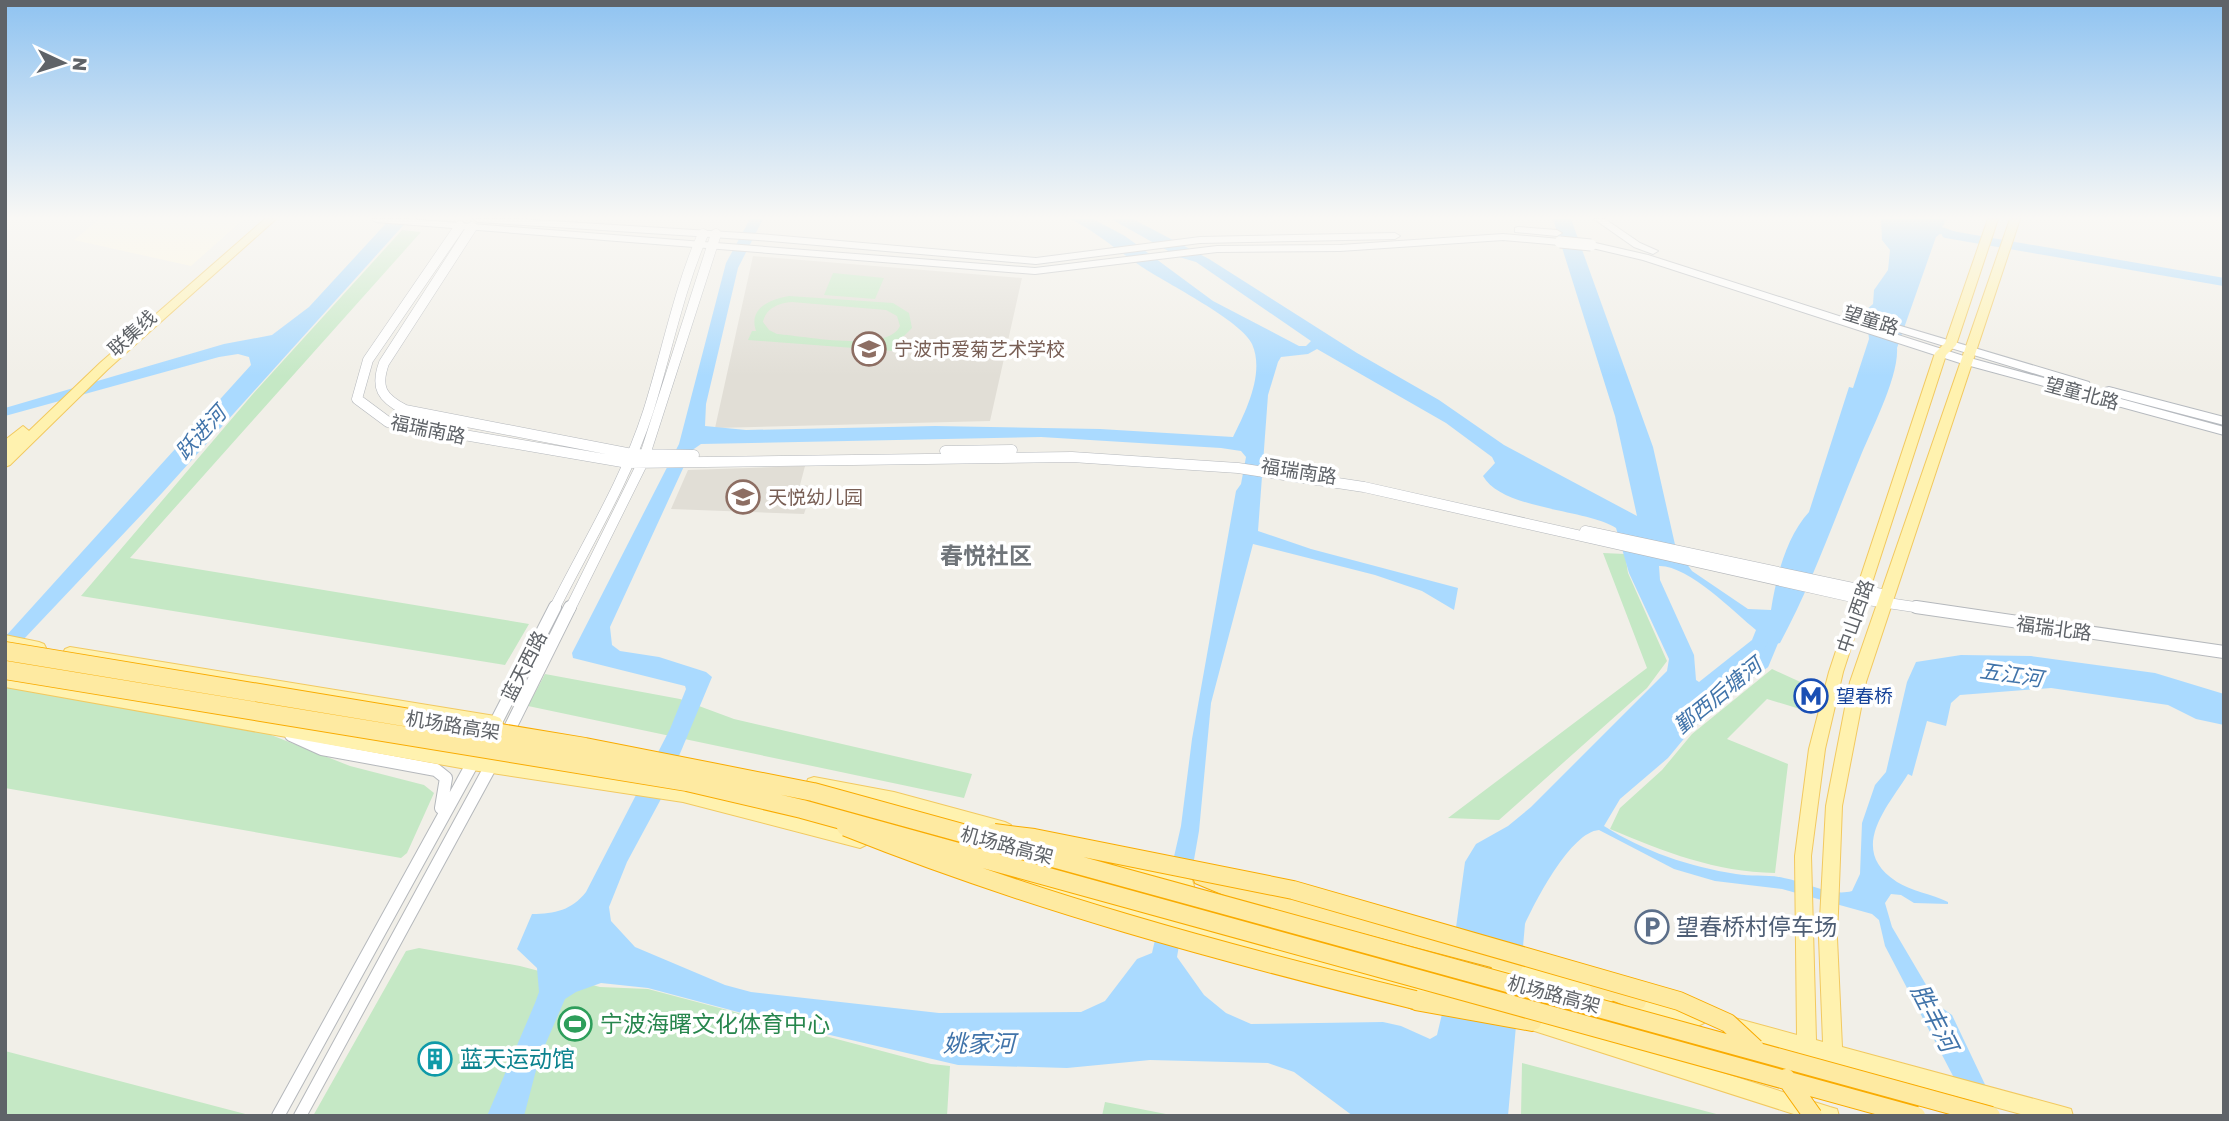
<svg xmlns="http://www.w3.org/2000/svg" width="2229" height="1121" font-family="Rubik,'Noto Sans SC',sans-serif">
<rect width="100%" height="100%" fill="#f1efe8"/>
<!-- commercial -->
<path fill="#fef7e0" d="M99 219H244L191 266 74 240Z"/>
<!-- education -->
<path fill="#e1ded6" d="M753 256 1022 278 990 421 715 428Z
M805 466 800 485 813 486 804 514 671 509 688 470Z"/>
<!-- green -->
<path fill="#c5e8c5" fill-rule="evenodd" d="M402 230 421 232 130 558 529 624 505 665 81 596 252 395Z
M833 273 884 278 875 299 824 295Z
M789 296 893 303 909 313 912 328 894 346 893 351 748 340 752 331H756C748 308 771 299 789 296ZM792 302 886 310 897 316 900 326C888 353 804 336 777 334L769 330 763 322C766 308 779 303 792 302Z
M1603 553 1625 554 1628 573 1667 661 1647 688 1499 820 1448 818 1647 668Z
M1772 669 1807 685 1800 709 1767 699 1727 739 1788 764 1775 873C1715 872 1665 852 1610 829L1620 808 1662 770 1692 734Z
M545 674 680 699 734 719 972 774 964 798 528 706Z
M5 687 261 731 350 766 424 785 434 793 407 853 401 858 5 788Z
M419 948 520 966 600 987 648 989 931 1064 950 1066 947 1116H313L406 951Z
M5 1051 253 1116H5Z
M1522 1063 1724 1116H1521Z
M1105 1102 1176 1116H1102Z"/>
<!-- water -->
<path fill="#aadaff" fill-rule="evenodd" d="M390 219H409L162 493 5 659V637L251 365 249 357 238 354 219 357 5 416V408L224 344 272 335 309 307Z
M750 219H763L738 268 706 404 705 426 746 430 935 426 1100 429 1233 437C1246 411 1265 373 1252 344 1242 321 1166 283 1142 267 1118 251 1095 231 1070 219H1093L1125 236 1213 301 1299 346H1306L1311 341 1196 262 1179 257 1111 219H1133L1209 259 1357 353 1439 400 1504 445 1637 516 1615 416 1553 219H1571L1653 447 1676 549 1692 571 1748 609 1771 610C1776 578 1786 537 1809 512L1849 387 1853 388 1869 339 1866 310 1873 304 1874 290 1888 270 1890 250 1882 240 1881 219H1947L1942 227 1956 232 1955 237 1940 234 1936 237 1897 348C1899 377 1870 432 1859 460 1833 522 1812 584 1780 643L1768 646 1758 665 1735 694 1692 729 1668 758 1620 799 1604 826C1643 851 1690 867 1736 874 1752 877 1768 874 1784 878 1806 882 1831 897 1852 891L1860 874 1862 823 1875 785 1886 772 1907 682 1916 662 1961 655 2031 656 2155 673 2224 694V725L2196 719 2168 705 2051 688 1960 695 1951 703 1946 726 1927 721 1912 776 1908 774C1887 808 1847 850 1897 882 1911 891 1932 894 1948 902V904L1914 903 1901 895 1891 894 1885 903 1892 927 1938 1005 1952 1015 2000 1116H1974L1885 946 1879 920 1872 914 1782 889 1715 881 1674 869 1599 830C1571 832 1536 900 1525 924L1508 1116H1353L1294 1072 1268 1063 1150 1060 1067 1068 958 1065 783 1024 648 988 601 983 576 992 565 999 539 1059 524 1116H487L535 1003 539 992 537 968 517 949 532 914C555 914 572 910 586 892L670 729 686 689 685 686 573 658 572 653 679 444 726 263ZM1317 349 1446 423 1492 457 1495 463 1483 476C1502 510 1587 509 1616 528L1629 573 1669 659 1667 671 1531 807 1508 826 1476 844 1465 862 1447 993 1437 1035 1430 1039 1401 1026 1383 1022 1251 1024 1226 1013 1204 995 1177 957 1199 831 1211 703 1253 544 1375 575 1422 591 1454 610 1458 588 1311 549 1258 531 1268 395 1278 362 1281 357 1308 354ZM1041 437 1221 448 1241 451 1246 457 1241 484 1236 491 1192 739 1181 826 1152 953 1137 959 1105 1001 1081 1012 939 1013 751 992 725 985 635 947 611 921 609 907 627 862 661 799 712 677 706 672 659 657 620 651 612 645 610 627 691 451 701 444ZM1659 566C1688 565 1734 612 1756 630L1752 640 1699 682 1696 680 1694 655 1660 580Z"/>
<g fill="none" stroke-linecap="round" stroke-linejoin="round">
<!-- canal-far1 -->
<path stroke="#aadaff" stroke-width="8" d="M1946 234 2224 282"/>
<!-- canal -->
<path stroke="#aadaff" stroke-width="10" d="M1744 678 1764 664 1776 635"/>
<defs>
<path id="tertiary-far1" d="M460 226 368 360 357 399 388 422 628 463 1072 457 1238 468 1364 487 1861 599 1928 609
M472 227 384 363C375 388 382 398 405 410L632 454 694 455
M945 451 1012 450
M1585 531 1886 595
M554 609C586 545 626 481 648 412 667 352 678 292 703 234
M570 609 642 464 716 234"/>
<path id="tertiary" d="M1916 607 2224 652
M493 728 555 607
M291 735 322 749 436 770 446 778 441 808
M505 738 570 607
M278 1116 476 757
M300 1116 493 762"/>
<path id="secondary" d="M371 219H408L1035 268 1217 246 1340 245 1503 234 1560 239 1565 242 1560 245 1503 240 1340 251 1217 252 1035 274 376 222Z
M473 219H518L758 234 1036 258 1200 237 1395 233 1400 236 1395 239 1200 243 1036 264 758 240 478 222Z
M1594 219H1605L1640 243 1658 251 1653 254 1634 247Z
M1518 227 1557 230 1562 233 1557 236 1515 232V228Z
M1591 242 1648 255 1970 358 2224 427V435L1963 364 1643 260 1588 247 1586 245Z
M1847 310 2089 382 2090 385 2085 389 1843 315V311Z
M2109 387 2224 417V425L2105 394 2104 391 2105 388Z"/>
<path id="primary" d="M265 219H276L108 369 10 465 5 467 7 452 5 453V440L23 426 29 431 100 363Z
M1988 219H1998L1956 345 1946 355 1843 672 1825 749 1811 856 1816 1040 1823 1042 1819 938 1826 806 1850 682 2010 219H2020L1866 682 1842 806 1837 938 1842 1047 2064 1107 2071 1109 2073 1116H2028L1841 1065 1840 1069 1833 1071 1826 1069 1824 1060 1815 1058 1814 1062 1807 1064 1800 1062 1798 1053 1731 1035 1725 1032 1722 1026 1725 1020 1731 1017 1797 1035 1795 856 1809 749 1829 672 1935 353 1945 343Z
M5 635 39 642 44 644 46 648 44 652 39 654 5 647Z
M70 647 495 716 500 718 503 723 500 728 495 730 70 659 65 657 63 653 65 649Z
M5 675 472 756 683 788 860 832 866 835 868 840 866 845 860 848 683 802 472 770 5 687Z
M814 777 894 792 1005 822 1011 825 1013 830 1011 835 1005 838 894 806 814 791 808 789 806 784 808 779Z
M1098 851 1186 878 1192 880 1194 886 1192 892 1186 894 1098 867 1092 865 1090 859 1092 853Z
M1006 868 1445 988 1451 991 1454 997 1451 1003 1445 1006 1006 884 1000 882 998 876 1000 870Z
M1500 957 1610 984 1616 987 1619 993 1616 999 1610 1002 1500 975 1494 972 1491 966 1494 960Z
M1630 989 1698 1008 1704 1011 1707 1017 1704 1023 1698 1026 1630 1007 1624 1004 1621 998 1624 992Z
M1525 1010 1830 1107 1837 1109 1839 1116H1800L1525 1028 1519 1025 1516 1019 1519 1013Z"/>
<path id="trunk" d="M1202 868 1237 882 1514 953 1521 956 1524 963 1521 970 1514 973 1236 900 1195 883 1193 877 1195 871Z
M1600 976 1644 993 1647 1000 1644 1007 1637 1010 1593 993 1590 986 1593 979Z
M1415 990 1532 1011 1539 1014 1542 1021 1539 1028 1532 1031 1415 1010 1408 1007 1405 1000 1408 993Z"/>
</defs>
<!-- tertiary-far1 casing -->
<use href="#tertiary-far1" stroke="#b5b8bc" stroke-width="11"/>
<!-- tertiary casing -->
<use href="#tertiary" stroke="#b5b8bc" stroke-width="14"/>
<!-- secondary casing -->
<use href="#secondary" stroke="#b6babf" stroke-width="2"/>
<!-- primary casing -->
<use href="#primary" stroke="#f2c960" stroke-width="2"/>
<!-- trunk casing -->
<use href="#trunk" stroke="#f9ab00" stroke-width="2"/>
<!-- tertiary-far1 -->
<use href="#tertiary-far1" stroke="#fff" stroke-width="10"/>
<!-- tertiary -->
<use href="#tertiary" stroke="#fff" stroke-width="12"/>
<!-- secondary -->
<use href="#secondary" fill="#fff" fill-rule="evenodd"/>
<!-- primary -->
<use href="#primary" fill="#fff2af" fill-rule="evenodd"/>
<!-- trunk -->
<use href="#trunk" fill="#feeaa1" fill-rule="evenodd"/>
<defs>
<path id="secondary-bridge" d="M1560 242 1591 245"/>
<path id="trunk-bridge" d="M5 651 585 747 813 792 1991 1116
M5 670 687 782 802 809 1916 1116
M846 827C1031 901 1222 953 1415 1000
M994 833 1034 838 1293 890 1679 1001 1728 1023 1755 1048
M1786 1078 1813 1116"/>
</defs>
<!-- secondary-bridge casing -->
<use href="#secondary-bridge" stroke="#b6babf" stroke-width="13" stroke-linecap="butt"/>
<!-- trunk-bridge casing -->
<use href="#trunk-bridge" stroke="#f9ab00" stroke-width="20" stroke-linecap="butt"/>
<!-- secondary-bridge -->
<use href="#secondary-bridge" stroke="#fff" stroke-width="11"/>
<!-- trunk-bridge -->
<use href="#trunk-bridge" stroke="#feeaa1" stroke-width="18"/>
</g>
<!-- sky -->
<linearGradient id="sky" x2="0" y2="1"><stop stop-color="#8fc3f1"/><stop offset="0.58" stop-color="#f9f8f5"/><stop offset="1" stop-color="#f9f8f5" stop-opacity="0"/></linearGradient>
<rect width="2229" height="376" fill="url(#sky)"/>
<!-- icons -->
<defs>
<symbol id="school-ring" viewBox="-11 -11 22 22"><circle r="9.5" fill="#fff" stroke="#8d6e63" stroke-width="1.5"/><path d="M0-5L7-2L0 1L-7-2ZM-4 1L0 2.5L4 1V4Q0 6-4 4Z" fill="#8d6e63"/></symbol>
<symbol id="metro-ring" viewBox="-11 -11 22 22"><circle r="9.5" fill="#fff" stroke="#1a4fb4" stroke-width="1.5"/><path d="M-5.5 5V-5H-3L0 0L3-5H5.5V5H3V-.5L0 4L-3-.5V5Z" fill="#1a4fb4"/></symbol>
<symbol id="parking-ring" viewBox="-11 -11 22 22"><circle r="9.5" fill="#fff" stroke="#5c6f8a" stroke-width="1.5"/><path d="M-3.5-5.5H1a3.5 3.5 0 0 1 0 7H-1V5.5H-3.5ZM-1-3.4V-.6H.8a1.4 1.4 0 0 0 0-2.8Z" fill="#5c6f8a"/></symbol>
<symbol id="stadium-ring" viewBox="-11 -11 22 22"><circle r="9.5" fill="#fff" stroke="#2e9e5b" stroke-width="1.5"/><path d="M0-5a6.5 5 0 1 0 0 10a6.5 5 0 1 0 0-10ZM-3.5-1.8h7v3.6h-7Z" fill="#2e9e5b"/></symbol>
<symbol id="building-ring" viewBox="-11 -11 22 22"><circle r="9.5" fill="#fff" stroke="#0f9aa8" stroke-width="1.5"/><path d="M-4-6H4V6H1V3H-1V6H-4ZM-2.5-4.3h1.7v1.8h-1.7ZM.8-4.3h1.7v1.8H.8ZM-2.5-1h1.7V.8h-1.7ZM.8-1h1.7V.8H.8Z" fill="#0f9aa8"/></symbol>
</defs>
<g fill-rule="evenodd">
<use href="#school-ring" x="850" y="330" width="38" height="38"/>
<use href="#school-ring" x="724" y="478" width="38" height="38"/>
<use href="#metro-ring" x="1792" y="677" width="38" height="38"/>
<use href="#parking-ring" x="1633" y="908" width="38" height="38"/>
<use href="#stadium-ring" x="556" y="1005" width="38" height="38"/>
<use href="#building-ring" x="416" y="1040" width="38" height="38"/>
</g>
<g text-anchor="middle" stroke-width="7" stroke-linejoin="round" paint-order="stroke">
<!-- street labels -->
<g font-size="19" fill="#5f6368" stroke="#fff">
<text transform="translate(1871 320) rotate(17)" y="7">望童路</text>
<text transform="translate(132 333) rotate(-42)" y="7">联集线</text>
<text transform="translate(2082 393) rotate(15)" y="7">望童北路</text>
<text transform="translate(428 429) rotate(12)" y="7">福瑞南路</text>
<text transform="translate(1299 471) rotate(9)" y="7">福瑞南路</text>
<text transform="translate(1855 616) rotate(-71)" y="7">中山西路</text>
<text transform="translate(2054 628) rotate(8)" y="7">福瑞北路</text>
<text transform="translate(524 666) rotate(-63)" y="7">蓝天西路</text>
<text transform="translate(453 725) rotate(9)" y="7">机场路高架</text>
<text transform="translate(1007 845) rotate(15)" y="7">机场路高架</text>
<text transform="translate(1554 994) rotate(15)" y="7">机场路高架</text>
</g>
<!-- education labels -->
<g font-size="19" fill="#785e54" stroke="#fff" text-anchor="start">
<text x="894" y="356">宁波市爱菊艺术学校</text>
<text x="768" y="504">天悦幼儿园</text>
</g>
<!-- transit labels -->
<g font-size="19" fill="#164399" stroke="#fff" text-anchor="start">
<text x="1836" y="703">望春桥</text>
</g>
<!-- water labels -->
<g font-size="21" font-style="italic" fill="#4174aa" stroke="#fff">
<text transform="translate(201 433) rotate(-48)" y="7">跃进河</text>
<text transform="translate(2011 675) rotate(8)" y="7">五江河</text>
<text transform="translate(1718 696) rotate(-39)" y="7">鄞西后塘河</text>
</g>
<!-- quarter labels -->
<g font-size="23" font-weight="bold" fill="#70757a" stroke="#fff">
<text x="986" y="564">春悦社区</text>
</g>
<!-- near-service labels -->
<g font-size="23" fill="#4e5e75" stroke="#fff" text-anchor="start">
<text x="1676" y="935">望春桥村停车场</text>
</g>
<!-- near-leisure labels -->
<g font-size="23" fill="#27864d" stroke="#fff" text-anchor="start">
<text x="600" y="1032">宁波海曙文化体育中心</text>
</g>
<!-- near-culture labels -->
<g font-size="23" fill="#0d838f" stroke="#fff" text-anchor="start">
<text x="460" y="1067">蓝天运动馆</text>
</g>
<!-- near-water labels -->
<g font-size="24" font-style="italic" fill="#4174aa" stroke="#fff">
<text transform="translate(1934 1018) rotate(63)" y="8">胜丰河</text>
<text x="979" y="1052">姚家河</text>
</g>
</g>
<!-- border -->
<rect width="2229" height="1121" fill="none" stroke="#5f6368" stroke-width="14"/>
<!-- north arrow -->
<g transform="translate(63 63) rotate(94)" stroke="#ffffff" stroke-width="5" paint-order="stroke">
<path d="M0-5L12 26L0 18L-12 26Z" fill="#5f6368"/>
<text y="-10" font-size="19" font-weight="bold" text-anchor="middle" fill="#5f6368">N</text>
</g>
</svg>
